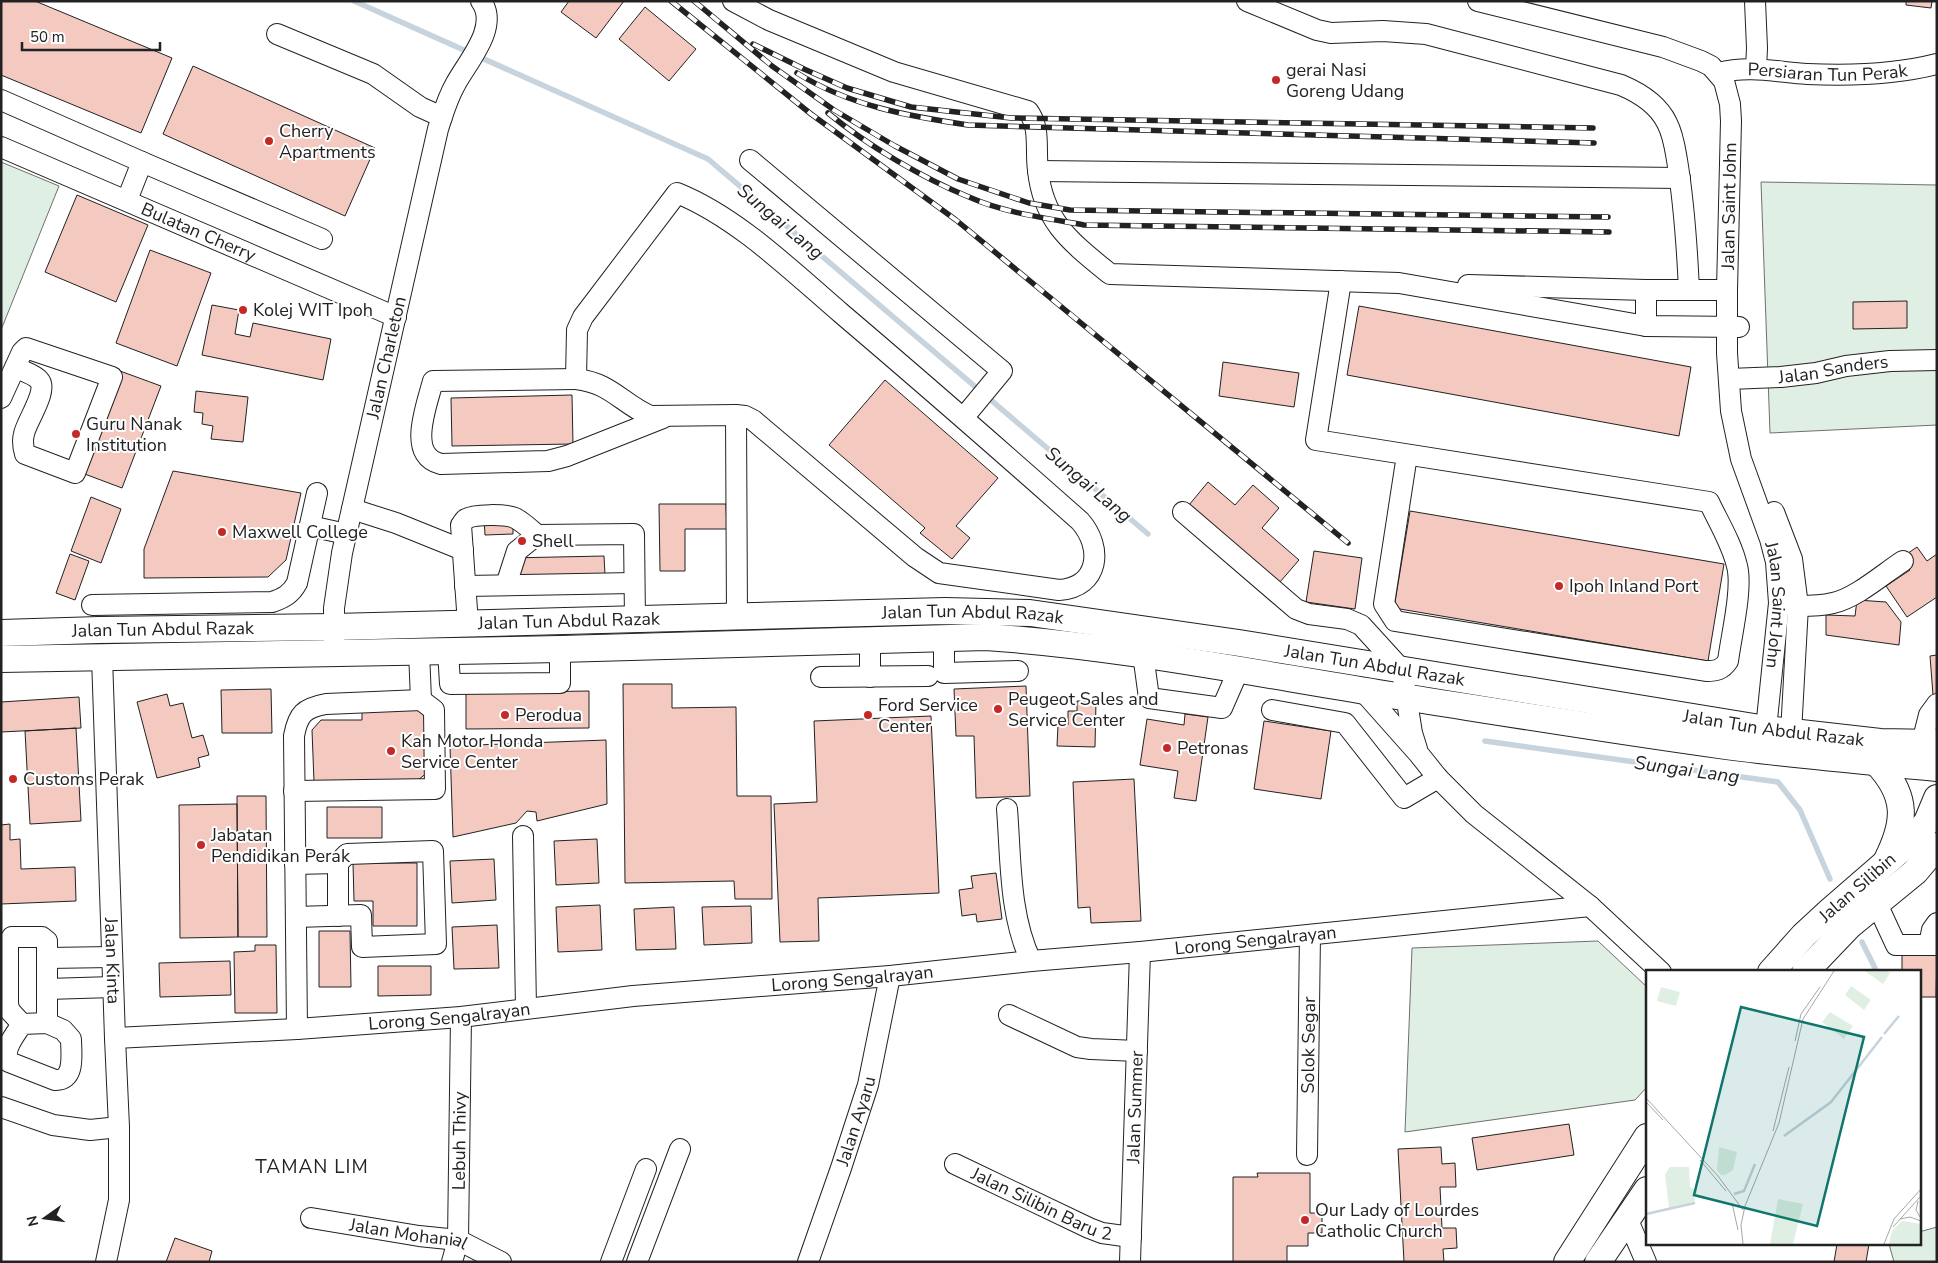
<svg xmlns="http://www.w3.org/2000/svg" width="1938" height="1263" font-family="'Nunito Sans',sans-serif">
<rect width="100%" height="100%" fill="#fff"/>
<!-- green -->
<path fill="#e0efe3" stroke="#6f6f6f" d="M1 162 59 186 1 330Z
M1761 182 1937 185V425L1770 433Z
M1598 941 1647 987V1087L1635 1100 1405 1132 1412 948Z
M1937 1227V1262H1894L1889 1244H1919V1232Z"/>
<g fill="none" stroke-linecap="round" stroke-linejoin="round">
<!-- stream -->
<path stroke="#c7d3dd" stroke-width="5.5" d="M354 1 708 159 1148 534
M1485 741 1778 782 1800 810 1830 879
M1862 942 1877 972"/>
</g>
<!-- building -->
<path fill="#f3c9c0" stroke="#222" d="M1 1H35L172 58 141 133 1 75Z
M569 1H624L596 38 561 12Z
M1906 1H1932L1931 8 1906 5Z
M645 7 696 49 669 81 619 39Z
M193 66 375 148 345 216 163 134Z
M77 195 148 225 116 302 45 272Z
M150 250 211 273 177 366 116 343Z
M1907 301V328L1853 329V302Z
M212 305 239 310 235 334 250 337 253 323 331 339 323 380 202 355Z
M1359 306 1691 367 1679 436 1347 375Z
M1223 362 1299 373 1294 407 1219 396Z
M120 371 161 386 122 488 82 473Z
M885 380 998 478 956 526 970 538 952 559 920 533 925 528 829 445Z
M196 391 248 397 243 442 211 439 213 426 202 424 203 413 194 412Z
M572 395 573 444 452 446 451 398Z
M173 471 301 493 286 560 268 577 144 578V549Z
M1208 482 1235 505 1253 485 1279 508 1262 528 1299 560 1280 582 1189 505Z
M91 497 121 509 101 563 71 551Z
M659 504H726L727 529H685V571H660Z
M1410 511 1724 564 1708 661 1394 608Z
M513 516V534L485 535 484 517Z
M1917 547 1927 561 1937 554V597L1907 617 1886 586 1910 570 1901 558Z
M1314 551 1362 558 1355 609 1306 602Z
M70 554 89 561 75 600 56 593Z
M604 556 605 575 508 577V558Z
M1857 600 1886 602 1901 622 1899 645 1826 635V615L1855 616Z
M1937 655V695H1933L1930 656Z
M623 684H672V708L736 707 737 796H771L772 899H735L734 881 625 883Z
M1026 686 1030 796 976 798 974 736H956L954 689Z
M271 689 272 733H222L221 690Z
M589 691V728L466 729V693Z
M167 694 170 706 183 703 192 738 203 735 209 755 198 758 200 767 157 778 137 702Z
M79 697 81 728 1 732V702Z
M1077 701H1096L1095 747 1057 746 1058 725H1068V711H1077Z
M427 710 428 772 418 780 314 782 312 730 321 720H362V711Z
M1185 714 1208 717 1196 801 1174 798 1178 771 1140 765 1147 719 1184 725Z
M931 716 939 893 818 898 819 941 780 942 774 804 817 802 814 721Z
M1264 721 1331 731 1321 799 1254 789Z
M76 728 81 821 30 824 25 731Z
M606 740 607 804 537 821 536 812 527 811 516 823 453 837 450 746Z
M1134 779 1141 921 1091 923 1090 907 1078 908 1073 782Z
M237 796H266L267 937H238Z
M237 804 238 937 180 938 179 805Z
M327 807H382V838H327Z
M10 824V840L20 839 21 869 75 867 76 901 1 904V825Z
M597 839 599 883 556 885 554 841Z
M494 859 496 900 452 903 450 861Z
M353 863H417V926H373V901H354Z
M996 873 1002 919 977 922 976 914 962 916 959 890 973 888 971 876Z
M600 905 602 950 558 952 556 907Z
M751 906 752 943 704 945 702 907Z
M674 907 676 949 636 950 634 909Z
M497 925 499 968 454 969 452 927Z
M319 931H350L351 987H319Z
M255 945H276L277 1013H235L234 952 255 951Z
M1902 954H1937L1936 997H1919V972H1902Z
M230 961 231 995 160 997 159 963Z
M378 966H431V995L378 996Z
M1569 1124 1574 1155 1477 1170 1472 1138Z
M1441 1147 1442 1164 1455 1163 1456 1187H1440L1442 1228H1456L1457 1248 1443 1249 1444 1262H1404L1398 1149Z
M1257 1173H1310V1213H1322V1233H1308V1246H1287V1262H1233V1177H1258Z
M175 1238 212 1251 209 1262H166Z
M1837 1244H1869L1866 1262H1834Z"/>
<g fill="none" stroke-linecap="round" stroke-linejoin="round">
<defs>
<g id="minor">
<path d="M733 1 769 20 894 72 1028 111C1041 128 1035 150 1038 170 1043 222 1072 243 1110 274L1399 283 1646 326"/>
<path d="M1247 1 1317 30 1331 33 1383 31 1426 34 1621 85C1640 93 1658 104 1667 123 1673 134 1675 148 1677 160 1684 203 1687 246 1689 290"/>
<path id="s1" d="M1478 1 1663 47 1701 61 1711 66 1724 81 1730 104 1731 121 1727 290V353L1731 411 1741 459 1770 539 1776 562 1779 603 1766 729 1771 743"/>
<path d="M1755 1 1757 48 1756 69"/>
<path d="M277 34 373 74 420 107 442 117"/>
<path id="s2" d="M1719 73C1748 65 1777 72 1807 74 1850 76 1894 75 1937 64"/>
<path d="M1 100 142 162 127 200"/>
<path id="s3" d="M1 147 396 317"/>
<path d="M750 160 1002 371 964 417"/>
<path d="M142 162 322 239"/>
<path d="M1038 171 1680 178"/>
<path d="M1341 281 1316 440 1709 502C1719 523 1732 544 1737 566 1743 588 1731 637 1728 661 1722 670 1716 671 1706 671L1395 621 1384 604 1407 455"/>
<path d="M1468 285 1646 290"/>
<path d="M1727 290H1646V326L1739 327"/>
<path d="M576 379 433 381C427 405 406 456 441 464L548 461 567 456 663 418"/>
<path id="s4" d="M1729 379 1781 377 1816 373 1846 366 1890 361 1937 360"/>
<path d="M1 398 22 352 26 348 112 377 75 473 25 454C23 447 22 441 24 434 26 422 49 390 39 380 34 374 22 371 15 367"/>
<path d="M736 415 745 416 753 420 915 557 939 573 1059 590C1100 587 1103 547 1080 521 1001 451 922 382 842 314 793 272 737 217 677 193L583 317 577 330 576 379C611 383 621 403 650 416L736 415 737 617"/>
<path d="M352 509 396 523 463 550"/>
<path d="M1183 512 1296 609 1309 614 1347 619 1361 625 1402 670 1412 733 1417 749"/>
<path d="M1774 512 1792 559 1798 606 1791 733 1782 743"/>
<path d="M310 526 346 534"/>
<path d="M506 585 517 551 537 535"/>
<path d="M465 586 634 583"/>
<path d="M92 605 272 602C284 598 291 594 297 583L317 493"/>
<path d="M1798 606C1810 606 1821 606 1833 603 1856 598 1883 574 1903 561"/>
<path d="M468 624 461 525C462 524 465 519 466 519 474 514 506 514 515 518 523 522 530 529 537 535L634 534 635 620"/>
<path d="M944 637V673L1018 671"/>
<path d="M870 640V677"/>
<path id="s5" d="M334 641V608L342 553 438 129C443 114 447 99 455 85 467 62 500 27 481 1"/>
<path d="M448 650 450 684 560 683V649"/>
<path d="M1143 654 1149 698 1222 708 1239 669"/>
<path id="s6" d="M102 657 115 1038 119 1127V1200L106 1262"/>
<path d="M821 677 928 676"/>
<path d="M1362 690 1418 753 1438 778 1474 814 1590 906 1661 972"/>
<path d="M1272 710 1345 723 1404 798 1438 778"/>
<path d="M1922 743 1929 715 1937 704"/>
<path d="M294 791 435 789 434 710 421 700"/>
<path d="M1007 809C1011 859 1009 915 1031 961"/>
<path d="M523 836 526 1008"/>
<path d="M338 863V916"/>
<path d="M295 864 338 863 347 854 433 851 436 944 362 947 361 915 296 917"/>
<path d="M1877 904 1896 945H1937"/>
<path d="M1929 945 1932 930 1937 923"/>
<path d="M47 958 112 957"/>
<path d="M47 989 113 987"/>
<path d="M1009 1015 1077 1047 1091 1049 1137 1051"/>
<path d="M47 1023 63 1030 71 1039C71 1053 76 1081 55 1080L9 1062C1 1050 16 1034 22 1024Z"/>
<path d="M22 1024 10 1011 8 1005V944L12 937H42L47 941V1023"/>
<path d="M297 1029 294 736C298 714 304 708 326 704L421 700 419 651"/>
<path id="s7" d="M115 1038 297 1029 461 1017 633 996 890 976 1031 961 1140 952 1590 906"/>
<path d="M1 1107 53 1125 90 1130 119 1127"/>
<path id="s8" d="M1307 1155 1310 935"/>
<path id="s9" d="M955 1164 1089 1228 1102 1233 1131 1237"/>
<path id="s10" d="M311 1218 419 1236 458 1240 501 1262"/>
<path d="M1627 1218 1646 1262"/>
<path id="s11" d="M452 1262 458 1240 461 1017"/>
<path d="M611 1262 646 1169"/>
<path d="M637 1262 680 1149"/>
<path id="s12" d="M808 1262 841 1168 868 1085 890 976"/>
<path id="s13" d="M1130 1262 1140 952"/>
</g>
<g id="major">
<path id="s14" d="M1 633 99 630 334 627 945 611 1030 613 1239 643 1766 729 1880 742 1937 743"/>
<path d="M1 659 560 649 986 637C1118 646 1248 672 1378 693 1494 711 1609 730 1726 746 1796 755 1866 761 1937 768"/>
<path d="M1877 763C1908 796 1906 822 1887 860"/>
<path id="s15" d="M1771 972 1804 935 1830 911 1913 839 1927 822 1937 798"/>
<path d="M1805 972 1849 926 1915 872 1937 846"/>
<path d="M1567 1262 1647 1137"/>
<path d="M1598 1262 1647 1190"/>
</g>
</defs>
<!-- minor casing -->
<use href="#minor" stroke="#222" stroke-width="22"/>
<!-- major casing -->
<use href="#major" stroke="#222" stroke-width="28"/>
<!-- minor -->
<use href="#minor" stroke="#fff" stroke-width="20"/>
<!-- major -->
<use href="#major" stroke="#fff" stroke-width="26"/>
<defs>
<path id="rail" d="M671 1 811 114 956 220 1348 543
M694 1 772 66 834 110 895 146 958 179 1029 203 1070 210 1608 217
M753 44 804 69 847 88 911 107 1011 118 1593 128
M797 73C850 106 908 116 968 125L1594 143
M828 113C867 145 922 178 969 197 1005 213 1045 218 1084 225L1609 232"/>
</defs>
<!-- rail casing -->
<use href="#rail" stroke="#222" stroke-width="5.5"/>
<!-- rail -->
<use href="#rail" stroke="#fff" stroke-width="4" stroke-dasharray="11" stroke-linecap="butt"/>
</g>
<!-- markers -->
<g fill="#c62828" stroke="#fff" stroke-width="2">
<circle cx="1276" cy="80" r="5"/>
<circle cx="269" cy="141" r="5"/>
<circle cx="243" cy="310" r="5"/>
<circle cx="76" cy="434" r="5"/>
<circle cx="222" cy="532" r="5"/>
<circle cx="522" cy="541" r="5"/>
<circle cx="1559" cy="586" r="5"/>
<circle cx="998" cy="709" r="5"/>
<circle cx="505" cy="715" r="5"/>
<circle cx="868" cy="715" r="5"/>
<circle cx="1167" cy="748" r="5"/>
<circle cx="391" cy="751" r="5"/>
<circle cx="13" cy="779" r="5"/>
<circle cx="201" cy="845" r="5"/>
<circle cx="1305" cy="1220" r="5"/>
</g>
<g text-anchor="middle" stroke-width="4" stroke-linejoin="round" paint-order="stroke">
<!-- street labels -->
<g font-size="18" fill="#222" stroke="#fff">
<text dy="6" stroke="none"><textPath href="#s2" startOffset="109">Persiaran Tun Perak</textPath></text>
<text transform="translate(1729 206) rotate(-89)" y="6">Jalan Saint John</text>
<text dy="6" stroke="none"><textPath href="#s3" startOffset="215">Bulatan Cherry</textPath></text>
<text dy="6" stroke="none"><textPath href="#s5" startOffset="289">Jalan Charleton</textPath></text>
<text dy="6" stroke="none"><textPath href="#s4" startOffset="105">Jalan Sanders</textPath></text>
<text dy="6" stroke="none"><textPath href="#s1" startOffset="794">Jalan Saint John</textPath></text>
<text dy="6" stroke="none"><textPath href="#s14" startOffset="972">Jalan Tun Abdul Razak</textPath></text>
<text dy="6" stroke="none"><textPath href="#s14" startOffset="568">Jalan Tun Abdul Razak</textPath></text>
<text dy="6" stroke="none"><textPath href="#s14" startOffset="162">Jalan Tun Abdul Razak</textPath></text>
<text dy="6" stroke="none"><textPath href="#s14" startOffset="1378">Jalan Tun Abdul Razak</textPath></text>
<text dy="6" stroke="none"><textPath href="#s14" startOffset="1782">Jalan Tun Abdul Razak</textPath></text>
<text dy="6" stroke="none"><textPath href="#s15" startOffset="121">Jalan Silibin</textPath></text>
<text dy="6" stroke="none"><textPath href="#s7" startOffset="1145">Lorong Sengalrayan</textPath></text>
<text dy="6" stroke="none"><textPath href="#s6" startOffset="304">Jalan Kinta</textPath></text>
<text dy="6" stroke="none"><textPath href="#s7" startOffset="740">Lorong Sengalrayan</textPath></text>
<text dy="6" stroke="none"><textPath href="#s7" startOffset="335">Lorong Sengalrayan</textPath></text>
<text dy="6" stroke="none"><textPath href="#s8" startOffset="110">Solok Segar</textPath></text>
<text dy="6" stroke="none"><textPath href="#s13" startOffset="155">Jalan Summer</textPath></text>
<text dy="6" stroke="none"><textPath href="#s12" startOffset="149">Jalan Ayaru</textPath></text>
<text dy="6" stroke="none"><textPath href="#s11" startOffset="122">Lebuh Thivy</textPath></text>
<text dy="6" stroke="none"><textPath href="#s9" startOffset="96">Jalan Silibin Baru 2</textPath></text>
<text dy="6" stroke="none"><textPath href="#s10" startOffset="99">Jalan Mohanial</textPath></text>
</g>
<!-- poi labels -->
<g font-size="18" fill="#222" stroke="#fff" text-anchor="start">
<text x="1286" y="76">gerai Nasi<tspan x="1286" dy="21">Goreng Udang</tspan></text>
<text x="279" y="137">Cherry<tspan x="279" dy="21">Apartments</tspan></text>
<text x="253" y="316">Kolej WIT Ipoh</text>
<text x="86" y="430">Guru Nanak<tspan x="86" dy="21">Institution</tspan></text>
<text x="232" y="538">Maxwell College</text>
<text x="532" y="547">Shell</text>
<text x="1569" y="592">Ipoh Inland Port</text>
<text x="1008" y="705">Peugeot Sales and<tspan x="1008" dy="21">Service Center</tspan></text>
<text x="878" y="711">Ford Service<tspan x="878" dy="21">Center</tspan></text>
<text x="515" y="721">Perodua</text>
<text x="401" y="747">Kah Motor Honda<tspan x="401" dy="21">Service Center</tspan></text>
<text x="1177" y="754">Petronas</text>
<text x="23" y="785">Customs Perak</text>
<text x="211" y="841">Jabatan<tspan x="211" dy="21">Pendidikan Perak</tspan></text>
<text x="1315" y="1216">Our Lady of Lourdes<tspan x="1315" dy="21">Catholic Church</tspan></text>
</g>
<!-- water labels -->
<g font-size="19" font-style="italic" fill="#222" stroke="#fff">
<text transform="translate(781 221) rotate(40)" y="7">Sungai Lang</text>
<text transform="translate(1089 484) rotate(40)" y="7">Sungai Lang</text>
<text transform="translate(1687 769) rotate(8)" y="7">Sungai Lang</text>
</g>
<!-- neighbourhood labels -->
<g font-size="19" letter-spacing="1" fill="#222" stroke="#fff">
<text x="312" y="1173">TAMAN LIM</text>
</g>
</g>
<!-- overview -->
<g transform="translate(1646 970)">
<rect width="275" height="275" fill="#fff"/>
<path d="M219 1H241L244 3 237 14ZM205 16 225 30 218 40 199 25ZM15 17 34 22 30 36 11 31ZM184 42 207 56 198 69 176 52ZM73 177 91 182 87 200 79 205H75L71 200ZM24 197H43L44 217 51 221 48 233 23 238 19 204ZM132 229 157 234 147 274H124ZM256 251 275 254V274H243L246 261Z" fill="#e0efe3"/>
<path fill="none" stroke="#c7d3dd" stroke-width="2.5" d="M238 64 253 46M138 166 185 132 236 67M88 224 98 221 109 194M0 244 49 233"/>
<path fill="none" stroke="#a7a7a7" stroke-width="1" d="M149 71 155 44 174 17M0 128 72 206 97 240M0 132 17 150M127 161 143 97M54 190 80 221M272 231 270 240 274 247M86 233 92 260M254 249 264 247 275 251M247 257 275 226M97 274 95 255 99 236 133 153 157 49 188 1M238 274 248 249 275 219"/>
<path fill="#0f766e" fill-opacity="0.15" stroke="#0f766e" stroke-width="2.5" d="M95 37 218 67 171 256 48 225Z"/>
<rect width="275" height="275" fill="none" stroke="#222" stroke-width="2.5"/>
</g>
<!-- border -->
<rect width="1938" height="1263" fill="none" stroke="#222222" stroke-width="5"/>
<!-- north arrow -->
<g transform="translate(45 1218) rotate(256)" stroke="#ffffff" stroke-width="4" paint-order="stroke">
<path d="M0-4L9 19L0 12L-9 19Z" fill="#222222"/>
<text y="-8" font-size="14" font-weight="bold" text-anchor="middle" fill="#222222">N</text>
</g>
<!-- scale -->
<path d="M22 42v8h138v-8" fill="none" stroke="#222222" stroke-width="2.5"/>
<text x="30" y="42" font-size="15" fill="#222222" stroke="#ffffff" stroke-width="4" paint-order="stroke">50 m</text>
</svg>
